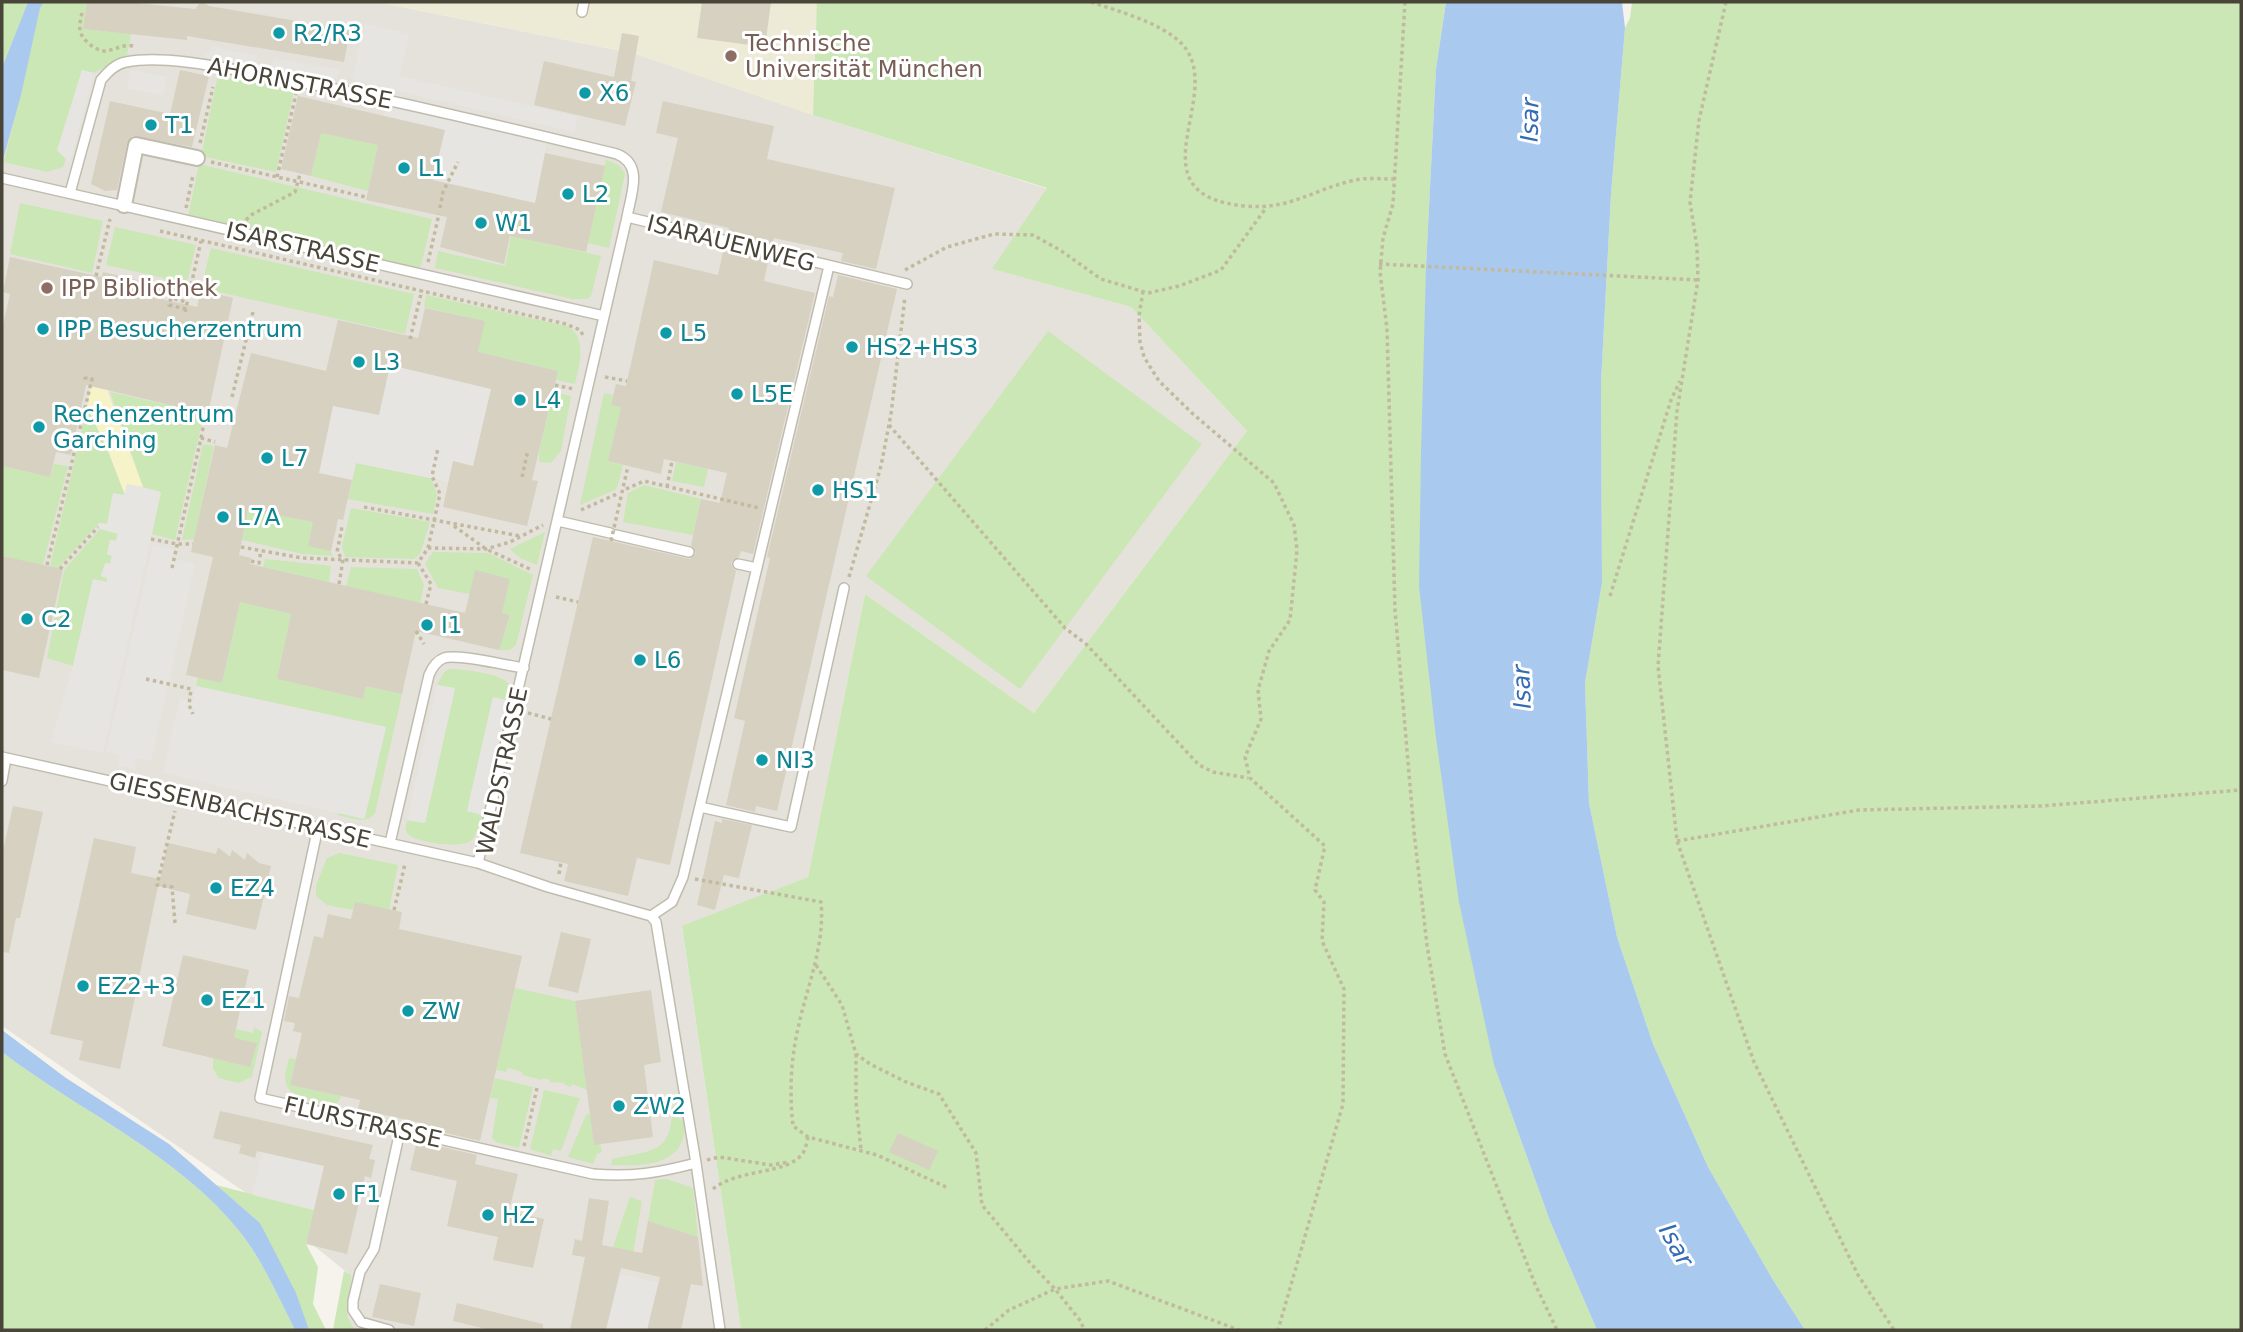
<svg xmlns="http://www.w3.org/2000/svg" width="2243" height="1332" font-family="'DejaVu Sans',sans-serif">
<rect width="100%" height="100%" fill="#f5f3eb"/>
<!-- industrial -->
<path fill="#e5e2dc" d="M2 2H376L636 54 813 115 1048 189 993 269 1131 307 1247 431 1034 713 865 594 808 877 682 927 741 1330H357L350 1325 345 1314 350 1275 265 1206 2 1026Z"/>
<!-- education -->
<path fill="#edead5" d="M376 2H824L813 115 636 54Z"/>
<!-- green -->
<path fill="#cae7b5" d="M2 2H28L2 68Z
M44 2H87L83 29 131 34 127 55 94 73 82 70 58 150 66 159 63 167 47 172 4 162 40 8Z
M817 2H1446L1436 69 1426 267 1494 1065 1550 1221 1597 1330H741L682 926 808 877 865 594 1034 713 1247 431 1131 307 992 269 1047 188 813 115Z
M1632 2H2241V1330H1805L1773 1280 1708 1167 1653 1044 1617 937 1589 803 1585 683 1602 583 1601 383 1611 194 1625 28 1630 18Z
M218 75 294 91 276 172 201 156Z
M321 133 378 145 368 191 311 176Z
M606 160C615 163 621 165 625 174L609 248 588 243Z
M199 164 432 219 421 266 416 270 188 216Z
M20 203 103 221 92 273 10 254Z
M115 227 196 245 184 295 162 291 164 278 106 265Z
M511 236 601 256 591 296 587 299H573L435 268 438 251 505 266Z
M211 248 414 294 405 334 201 288Z
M426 295 570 327C587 342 579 365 575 384L556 380 558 371 478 352 484 321 424 307Z
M1048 331 1202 444 1020 689 866 576Z
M110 392 204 413 175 540 152 534 161 492 143 487Z
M553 392 571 396 561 451 551 463 539 462V452Z
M604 393 613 395 611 404 621 407 608 461 623 465 618 485 615 490 580 505Z
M87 407 107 448 125 495 107 524 99 523 58 568 50 566Z
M203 444 214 446 194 539 182 540Z
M676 462 708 469 704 487 672 481Z
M356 463 431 478 437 495 433 514 348 499Z
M54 464 68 466 43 565 2 556V466L50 477Z
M644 485 701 499 693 535 623 522 628 493Z
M351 508 430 522 420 554 414 559 345 557 342 546Z
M248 509 337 527 334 536 311 531 308 545 331 551 333 556 302 554 242 540Z
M100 529 118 533 116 541 110 540 112 556 110 564 106 563 102 577 108 578 107 583 93 580 73 666 47 658 64 570Z
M545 532 537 565 520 558 510 549Z
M433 552 488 553 533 575 516 645 510 650H499L501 641 498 629 506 630 510 615 502 613 510 579 475 571 470 594 438 588 425 564Z
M265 559 331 566 329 582 263 567Z
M351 567 417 569 424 585 420 603 346 586Z
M240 602 291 614 277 679 363 699 366 686 402 694 375 813C367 825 350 818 338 815L339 813 365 818 386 727 196 686 198 677 222 683Z
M450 669C462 669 503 674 509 684 513 689 510 695 509 701L493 697 467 811 483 815C480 823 478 834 472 840 463 849 419 843 409 835 404 831 406 825 407 820L425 823 455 689 437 685 444 672Z
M340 853 398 865 389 910 355 902 353 910 327 905 316 896V885L327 858Z
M515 988 575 1001 587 1090 572 1084 571 1087 565 1085 564 1083 550 1082V1080L543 1078 542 1080 522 1075V1072L508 1068 506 1072 496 1070Z
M254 1027 262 1032 252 1077 238 1083 218 1078 213 1068V1058L228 1062 236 1029 253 1033Z
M2 1052C80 1112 178 1154 240 1232 263 1261 278 1297 295 1330H2Z
M289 1058 296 1059 290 1085 341 1096C339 1101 339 1102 333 1104 324 1105 290 1096 287 1086 283 1077 287 1067 289 1058Z
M495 1078 533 1087 519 1148 496 1142 492 1138 498 1099 490 1098Z
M544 1090 580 1098 561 1151 553 1149 551 1156 530 1149Z
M675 1106 678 1118 684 1121C689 1165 644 1167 611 1165L612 1159C651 1150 672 1155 672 1107Z
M590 1113 594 1144H600L602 1152 597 1154 593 1164 568 1157 586 1115Z
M666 1179 693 1188 698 1237 648 1221 655 1180Z
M216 1185 314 1210 306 1244 318 1267 313 1304 326 1330H308L260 1223Z
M630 1197 642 1201 633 1254 613 1247Z
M344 1271 351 1275C352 1295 338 1316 357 1330H333Z"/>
<!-- sand -->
<path fill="#f7f3c9" d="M93 376 110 379 108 392 143 487 127 484 125 495 107 448 87 407Z"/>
<!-- parking -->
<path fill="#e7e5e2" d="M365 24 409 34 399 76 578 117 574 132 352 80Z
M213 47 258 56 249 67 203 57Z
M274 59 341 70 333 80 270 69Z
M82 70 94 73 70 163 57 150Z
M130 70 167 77 163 95 127 88Z
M387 105 547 141 532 221 517 199 455 185 431 190 445 130 384 116Z
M394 349 496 371 480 438 528 450 449 482 356 463 352 480 319 473 330 420 319 402 379 415Z
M127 484 161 492 103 753 51 742 73 666 93 579 107 582V578L101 576 105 563 110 564 112 556 107 554 110 540 116 541 118 534 100 529 99 523 107 524 113 493 124 495Z
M153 545 174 550 172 559 195 564 151 761 137 758 134 769 118 765 120 755 106 752Z
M437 685 455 688 425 823 407 820Z
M196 686 386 727 364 819 163 773 180 698 193 701Z
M493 697 509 701 483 815 467 811Z
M262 1152 324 1166 314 1210 253 1195Z
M583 1267 690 1289 681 1330H570Z"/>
<!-- water -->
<path fill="#aac9ef" d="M28 2H44L40 8 21 95 2 163V68Z
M1446 2H1622L1625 28 1611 194 1601 383 1602 583 1585 683 1589 803 1617 937 1653 1044 1708 1167 1773 1280 1805 1330H1597L1550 1221 1494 1065 1459 902 1436 738 1419 586 1421 453 1426 267 1436 69Z
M2 1030 66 1078 169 1144 260 1223 296 1293 309 1330H295C278 1297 263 1261 240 1232 179 1155 79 1111 2 1052Z"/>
<!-- building -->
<path fill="#d6d1c0" d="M87 2H126L195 9 201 2 209 6 350 30 344 62 187 36V40L83 29Z
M702 2H771L765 47 697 38Z
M622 33 639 36 631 81 636 82 625 126 534 105 544 61 614 77Z
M180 70 209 76 192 147 132 136 127 143 117 190 105 191 91 184 110 101 170 114Z
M298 96 445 130 433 180 535 203 545 153 605 166 586 252 510 236 504 264 440 247 447 217 366 200 378 145 321 133 311 176 281 169Z
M663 101 774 126 767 159 895 188 876 269 841 261 843 253 774 238 772 245 727 234 729 228 661 212 678 138 656 133Z
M724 247 769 258 764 281 815 293 753 554 741 551 739 557 731 562 732 567 736 571 670 865 637 858 628 896 564 881 568 864 520 853 593 537 690 559 696 553 691 545 701 499 720 503 727 473 664 459 661 474 608 461 621 407 611 405 616 384 626 386 654 260 718 275Z
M10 257 102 277 103 272 159 285 157 298 197 307 201 290 233 298 208 414 86 385 71 455 56 452 50 477 2 466V329L10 294 3 292Z
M838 275 897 289 777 811 756 806 755 812 726 805 745 721 734 718 770 558 767 557 829 296 833 297Z
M425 308 485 321 478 352 558 371 532 480 538 481 527 526 443 507 453 461 473 466 491 389 390 365 379 415 333 406 319 473 352 480 343 520 338 519 331 551 308 546 313 522 248 509 239 555 251 558 250 564 465 613 475 570 510 579 502 613 510 615 499 650 416 631 402 694 366 686 363 699 277 679 291 614 240 602 222 683 186 675 213 557 191 552 215 445 227 448 251 353 326 371 338 320 418 338Z
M2 556 63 569 39 678 2 670Z
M13 806 43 812 20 918H16L9 953 2 952V855Z
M722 819 752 825 739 878 724 875 715 910 697 905 715 821 722 823Z
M94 838 136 847 131 873 160 879 168 843 216 854 218 847 230 857 232 850 245 860 247 853 259 863 271 866 256 930 186 914 190 894 158 886 120 1069 79 1060 83 1041 50 1034Z
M355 902 402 912 399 929 522 956 480 1141 420 1127 421 1123 358 1109 360 1100 290 1085 302 1033 293 1031 295 1023 284 1021 289 996 299 998 314 936 323 938 328 914 351 919Z
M561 932 591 939 578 993 548 986Z
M183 955 249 970 234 1038 257 1043 250 1067 162 1046Z
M651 990 661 1062 644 1065 653 1137 594 1145 575 1001Z
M220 1111 373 1145 369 1159 375 1160 371 1178 365 1176 347 1254 306 1244 324 1166 257 1151 255 1158 239 1153 241 1145 213 1138Z
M898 1133 938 1151 929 1170 889 1152Z
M417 1141 477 1155 475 1164 518 1174 509 1211 544 1219 533 1268 493 1260 498 1237 447 1226 457 1181 410 1170Z
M589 1198 609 1201 602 1245 642 1253 648 1221 698 1237 703 1286 691 1284 681 1330H647L660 1277 621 1268 606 1330H570L585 1257 572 1255 575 1239 582 1241Z
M380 1284 421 1293 414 1326 372 1317Z
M457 1303 543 1324V1330H490L453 1321Z"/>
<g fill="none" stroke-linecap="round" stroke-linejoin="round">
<defs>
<path id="service" d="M582 12 584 2
M2 178 604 316
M70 193 101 80C108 72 115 64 126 62 165 54 230 69 269 76 386 98 501 126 617 154 644 165 631 194 627 217L907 284
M558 521 610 533
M616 535 689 552
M738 564 757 568
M2 757 478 863 548 887 651 916 656 922 696 1163 720 1330
M2 781 6 758
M700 807 791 827 844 588
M318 827 260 1098 593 1174C633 1177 658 1173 696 1163
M390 843 429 675C432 668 436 661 444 658 457 653 508 666 524 668
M478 863 627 217
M651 916 672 902 683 877 829 266
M389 1330 361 1322 353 1310V1301L360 1272 374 1249 400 1131"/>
<path id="pedestrian" d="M124 205 136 145 197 158"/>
</defs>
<!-- service casing -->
<use href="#service" stroke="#c0bcad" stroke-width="12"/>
<!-- pedestrian casing -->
<use href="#pedestrian" stroke="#c0bcad" stroke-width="18"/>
<!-- path -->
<path stroke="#c2ba9f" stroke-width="3.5" stroke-dasharray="3.5 3.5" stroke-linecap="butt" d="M1091 2C1118 11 1162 23 1182 44 1228 94 1128 194 1244 206 1290 210 1310 191 1351 181 1365 177 1380 179 1394 179
M1405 2 1393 204 1383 238 1380 272 1387 329 1395 610 1414 832 1427 945 1445 1054 1535 1284 1557 1330
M1726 2 1699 120 1690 202 1697 247 1698 280 1677 411 1658 666 1677 841 1754 1062 1858 1275 1894 1330
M82 13C81 18 79 24 80 30 81 39 95 51 105 51 115 50 122 44 133 46
M200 143 213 87
M211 162 366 197
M277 177 296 94
M186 208 193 175
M440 208 443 192 458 162
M246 220 251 215 295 192 300 174
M160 231 566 324 580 330 584 337
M428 262 439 214
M1379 264 1698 280
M905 270 947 247 994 234 1033 235 1060 250 1101 279 1148 293 1179 286 1221 270 1266 208
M96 276 110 219
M1143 291 1139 316 1140 342 1144 357 1159 381 1193 414 1274 483 1294 525 1297 550 1290 620 1269 651 1258 690 1261 719 1245 757 1250 778 1325 846 1315 890 1324 902 1322 941 1344 989 1343 1104 1278 1330
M189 293 199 295
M186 309 169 305 171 298 187 302
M185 312 201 241
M410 339 422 290
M605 377 627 381
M555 385 574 389
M232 397 253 312
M889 425 1065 628 1086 644 1199 765 1213 772 1248 778
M201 438 205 418 213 420V415
M522 477 528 450
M667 487 672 461
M626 489 644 481 759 508
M364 507 520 536
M581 510 619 493
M454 526 486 549 532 570
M151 539 177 544H193
M241 547 302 558 418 563 428 548 486 549 510 542 543 525
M428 548 440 494 432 476 438 448
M251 561 259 563 261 551
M418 563 431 584 426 604
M47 565 92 379 85 378V374
M172 568 201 438 215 442
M60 569 98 527
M849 577 881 466 891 414 905 297
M339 584 343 560 337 552 342 527
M1610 596 1671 400 1680 381
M556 597 578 602
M416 631 424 644
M146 679 191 689 189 705 193 714
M528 713 551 719
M1677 841 1859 810 2041 806 2241 790
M559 874 561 862
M695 879 821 902C825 944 808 984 799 1024 791 1056 789 1093 793 1126L808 1137 877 1155 948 1188
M394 910 405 864
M175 923 172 887 157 885 175 811
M816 965 842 1005 856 1054 870 1064 906 1082 939 1094 976 1153 982 1205 1031 1264 1055 1289 1108 1281 1239 1330
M856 1054V1102L861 1150
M524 1146 537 1088
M707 1160 719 1157 771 1165 789 1162
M713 1189C739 1168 788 1175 803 1153 806 1148 807 1141 808 1137
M985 1330 1009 1310 1055 1289 1082 1323 1083 1330"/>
<!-- service -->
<use href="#service" stroke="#fff" stroke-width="9"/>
<!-- pedestrian -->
<use href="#pedestrian" stroke="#fff" stroke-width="14"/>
<!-- path-bridge -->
<path stroke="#c2ba9f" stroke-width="3.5" stroke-dasharray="3.5 3.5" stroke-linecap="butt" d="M611 541 628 466"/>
</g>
<!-- markers -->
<g fill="#0f9aa8" stroke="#fff" stroke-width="2.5">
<circle cx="279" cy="33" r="7"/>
<circle cx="585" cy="93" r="7"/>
<circle cx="151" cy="125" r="7"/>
<circle cx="404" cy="168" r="7"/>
<circle cx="568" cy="194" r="7"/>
<circle cx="481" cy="223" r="7"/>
<circle cx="43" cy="329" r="7"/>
<circle cx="666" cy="333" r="7"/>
<circle cx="852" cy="347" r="7"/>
<circle cx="359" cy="362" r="7"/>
<circle cx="737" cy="394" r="7"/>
<circle cx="520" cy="400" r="7"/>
<circle cx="39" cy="427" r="7"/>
<circle cx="267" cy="458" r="7"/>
<circle cx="818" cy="490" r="7"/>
<circle cx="223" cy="517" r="7"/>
<circle cx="27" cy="619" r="7"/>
<circle cx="427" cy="625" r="7"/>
<circle cx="640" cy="660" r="7"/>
<circle cx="762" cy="760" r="7"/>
<circle cx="216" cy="888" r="7"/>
<circle cx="83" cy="986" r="7"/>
<circle cx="207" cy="1000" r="7"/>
<circle cx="408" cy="1011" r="7"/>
<circle cx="619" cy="1106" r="7"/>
<circle cx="339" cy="1194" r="7"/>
<circle cx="488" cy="1215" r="7"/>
</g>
<g fill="#8d6e63" stroke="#fff" stroke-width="2.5">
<circle cx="731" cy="56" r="7"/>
<circle cx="47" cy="288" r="7"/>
</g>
<g text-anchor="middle" stroke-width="6" stroke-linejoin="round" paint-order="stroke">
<!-- culture labels -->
<g font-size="23" fill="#0d838f" stroke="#fff" text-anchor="start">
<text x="293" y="41">R2/R3</text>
<text x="599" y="101">X6</text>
<text x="165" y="133">T1</text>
<text x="418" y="176">L1</text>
<text x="582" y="202">L2</text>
<text x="495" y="231">W1</text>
<text x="57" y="337">IPP Besucherzentrum</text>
<text x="680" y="341">L5</text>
<text x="866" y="355">HS2+HS3</text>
<text x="373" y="370">L3</text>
<text x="751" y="402">L5E</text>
<text x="534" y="408">L4</text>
<text x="53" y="422">Rechenzentrum<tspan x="53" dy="26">Garching</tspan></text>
<text x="281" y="466">L7</text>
<text x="832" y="498">HS1</text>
<text x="237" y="525">L7A</text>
<text x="41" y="627">C2</text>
<text x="441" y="633">I1</text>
<text x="654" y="668">L6</text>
<text x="776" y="768">NI3</text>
<text x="230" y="896">EZ4</text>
<text x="97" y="994">EZ2+3</text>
<text x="221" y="1008">EZ1</text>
<text x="422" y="1019">ZW</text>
<text x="633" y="1114">ZW2</text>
<text x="353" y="1202">F1</text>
<text x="502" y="1223">HZ</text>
</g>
<!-- education labels -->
<g font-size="23" fill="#785e54" stroke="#fff" text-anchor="start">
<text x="745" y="51">Technische<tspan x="745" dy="26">Universität München</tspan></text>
<text x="61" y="296">IPP Bibliothek</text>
</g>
<!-- street labels -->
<g font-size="23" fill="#494539" stroke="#fff">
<text transform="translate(300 83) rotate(11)" y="8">AHORNSTRASSE</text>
<text transform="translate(731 243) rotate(14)" y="8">ISARAUENWEG</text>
<text transform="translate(303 247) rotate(13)" y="8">ISARSTRASSE</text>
<text transform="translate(502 771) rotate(-78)" y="8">WALDSTRASSE</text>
<text transform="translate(240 810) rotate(13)" y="8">GIESSENBACHSTRASSE</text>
<text transform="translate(363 1122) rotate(13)" y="8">FLURSTRASSE</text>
</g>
<!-- water labels -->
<g font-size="24" font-style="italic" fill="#346bb3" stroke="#fff">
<text transform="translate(1530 120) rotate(-89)" y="8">Isar</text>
<text transform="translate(1522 687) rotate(-92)" y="8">Isar</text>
<text transform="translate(1676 1245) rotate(61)" y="8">Isar</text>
</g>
</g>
<!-- border -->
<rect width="2243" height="1332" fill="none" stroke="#494539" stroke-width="7"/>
</svg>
